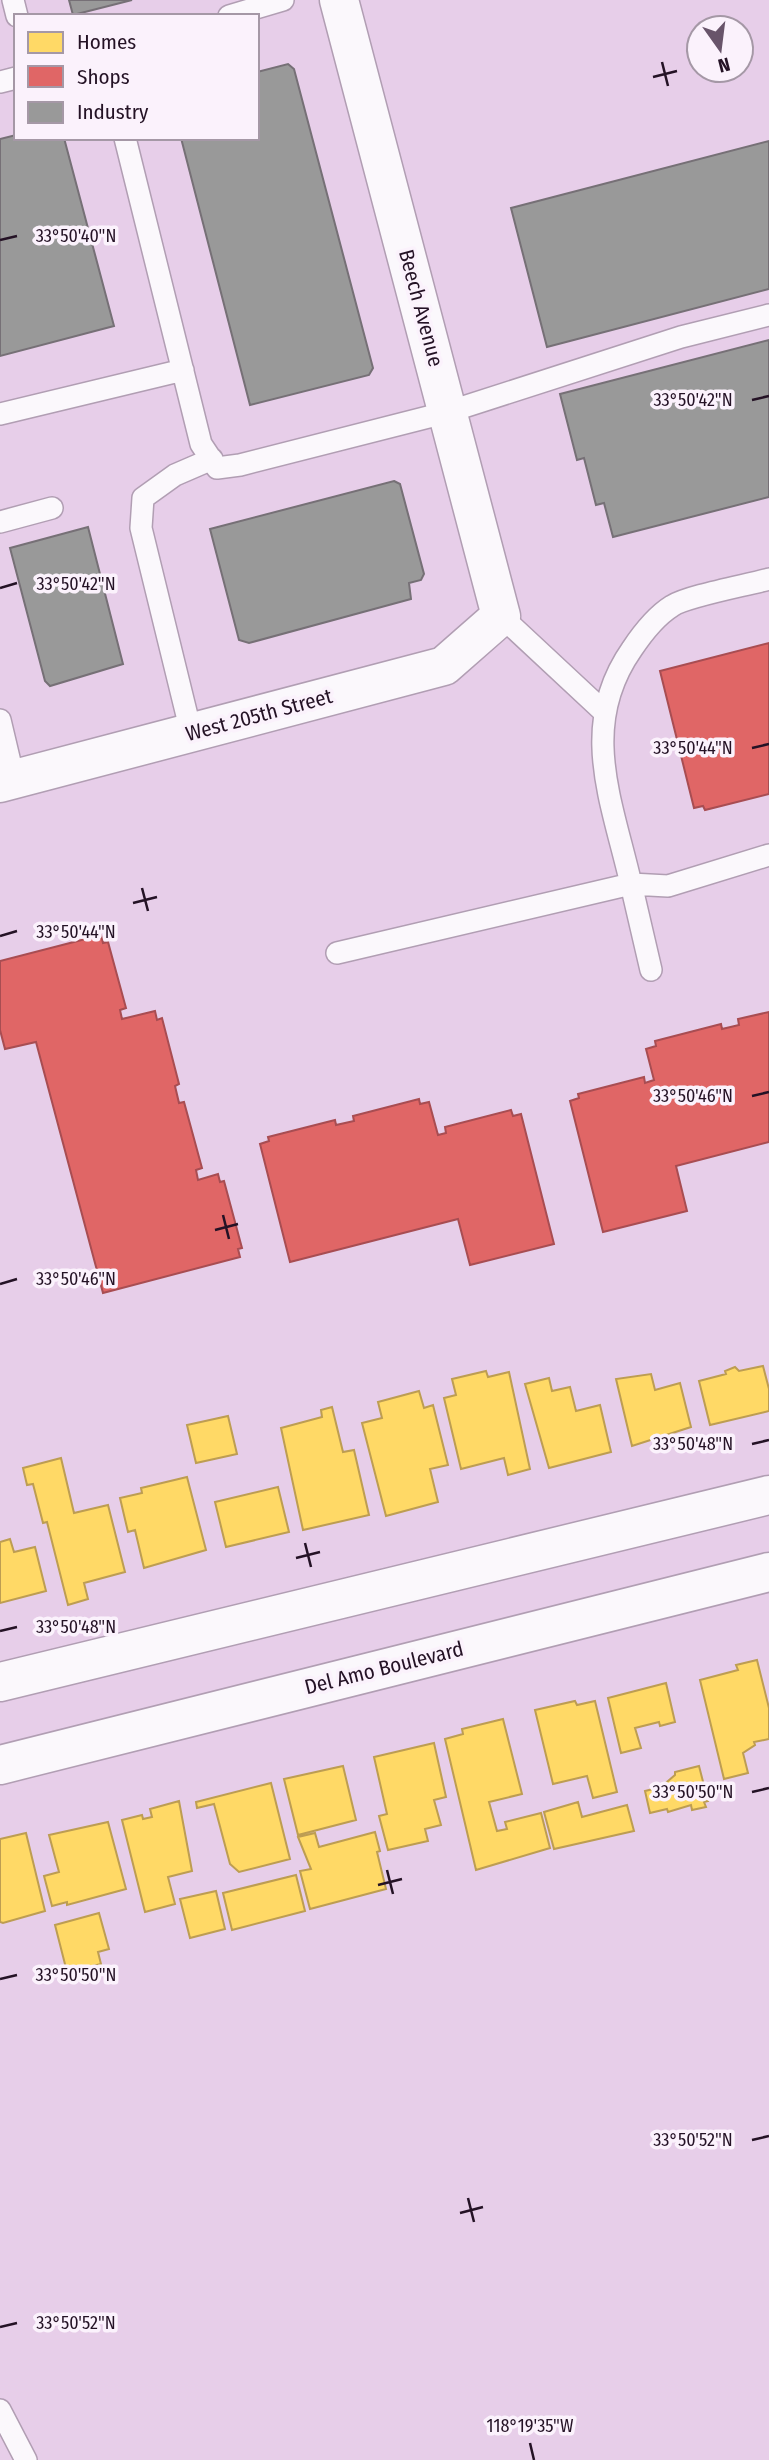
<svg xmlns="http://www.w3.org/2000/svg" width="769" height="2460" font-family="'Fira Sans Condensed',sans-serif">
<rect width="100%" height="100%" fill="#e7cee9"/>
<!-- homes -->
<path fill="#ffd966" stroke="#bd9d52" stroke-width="2" d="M763 1366 769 1389V1411L710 1425 699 1381 726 1374 725 1371 735 1367 739 1371Z
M486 1371 488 1377 509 1372 530 1469 508 1475 504 1458 461 1469 444 1398 456 1395 452 1379Z
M651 1374 655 1390 680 1383 691 1427 632 1446 616 1379Z
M549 1378 552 1391 570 1387 576 1411 600 1405 611 1452 549 1468 525 1384Z
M419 1391 424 1408 433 1405 448 1465 430 1469 438 1502 386 1516 362 1423 382 1418 378 1402Z
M332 1407 343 1452 354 1450 369 1515 303 1530 281 1428 322 1417 321 1410Z
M228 1416 237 1454 196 1463 187 1425Z
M61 1458 74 1513 108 1505 125 1572 84 1583 88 1599 68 1605 47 1522 43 1523 33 1484 27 1485 23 1468Z
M187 1477 206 1550 144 1568 135 1530 128 1532 120 1498 142 1493 141 1488Z
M278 1487 289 1532 226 1547 215 1502Z
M10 1539 14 1552 35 1547 46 1591 0 1603V1542Z
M757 1660 769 1708V1739L754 1742 755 1745 743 1753 748 1773 724 1779 700 1680 738 1670 736 1665Z
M666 1683 675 1722 660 1726 659 1722 635 1728 641 1748 621 1753 608 1698Z
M575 1701 577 1705 595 1701 617 1792 593 1798 587 1776 553 1784 535 1710Z
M503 1719 522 1794 489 1802 497 1831 507 1829 505 1822 541 1813 550 1848 476 1870 445 1739 463 1734 462 1729Z
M434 1743 446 1797 434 1800 441 1825 425 1829 428 1841 388 1850 379 1816 387 1814 374 1757Z
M343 1766 356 1820 298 1835 284 1779Z
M699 1766 708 1801 704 1802 706 1807 692 1810 691 1805 668 1812 667 1809 650 1813 645 1791 661 1787 675 1775V1772Z
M271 1783 290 1859 239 1872 230 1864 214 1804 197 1808 196 1802Z
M179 1801 192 1871 168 1877 175 1904 145 1912 122 1820 142 1815 143 1819 152 1817 150 1809Z
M578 1802 582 1817 627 1805 634 1831 554 1849 544 1812Z
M108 1822 126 1889 67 1905V1902L52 1906 44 1876 59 1872 49 1835Z
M375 1832 380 1851 377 1852 386 1889 310 1909 300 1871 311 1869 298 1837 315 1833 319 1847Z
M26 1833 45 1911 3 1923 0 1922V1839Z
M296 1875 305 1911 232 1930 223 1893Z
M216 1891 225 1929 190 1938 180 1899Z
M99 1913 109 1949 98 1952 101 1964 67 1972 55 1925Z"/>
<!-- shops -->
<path fill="#e06666" stroke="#a84d52" stroke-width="2" d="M769 643V794L705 810 703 806 694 808 660 671Z
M101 935 103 943 108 942 126 1008 120 1010 122 1019 155 1011 157 1020 162 1018 179 1084 175 1086 179 1103 184 1102 202 1168 196 1170 198 1180 218 1174 220 1182 224 1181 242 1248 238 1249 240 1257 103 1293 36 1042 5 1049 0 1030V961Z
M769 1012V1142L676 1166 687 1211 603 1232 570 1101 579 1098 578 1094 644 1077 645 1083 654 1080 646 1049 656 1046 655 1041 721 1024 722 1029 739 1025 738 1019Z
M419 1099 420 1104 429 1102 438 1135 446 1133 445 1127 511 1110 513 1116 521 1114 554 1244 470 1265 458 1219 290 1262 260 1144 269 1141 268 1137 335 1120 336 1125 354 1121 353 1116Z"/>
<!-- industry -->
<path fill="#999" stroke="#767076" stroke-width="2" d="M69 0H132L73 15Z
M288 64 294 69 373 368 369 375 250 405 181 138H257V72Z
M16 135V138H64L114 326 0 356V139Z
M769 141V289L547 347 511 208Z
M769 340V497L613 537 604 503 596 505 584 458 577 460 560 394Z
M394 481 400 484 424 574 421 580 409 583 411 599 249 643 239 640 210 529Z
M88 527 123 664 50 686 45 681 10 548Z"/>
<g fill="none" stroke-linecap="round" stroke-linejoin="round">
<defs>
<path id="service" d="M13 0 17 16
M229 16 283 0
M0 82 16 78
M125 138 201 444 217 468 240 465 448 412 681 337 769 315
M0 414 183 370
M0 522 52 508
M769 579C748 585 687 596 672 606 656 616 642 634 632 649 578 726 612 801 631 884L668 886 769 855
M501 616 603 711
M0 720 14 779
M191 732 141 528 143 498 175 475 212 459
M337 953 631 884 651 970
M0 2410 26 2460"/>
<path id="minor" d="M0 783 444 666 501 616 339 0"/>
<path id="secondary" d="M0 1682 769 1495
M0 1765 769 1572"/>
</defs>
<!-- service casing -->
<use href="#service" stroke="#b19eb3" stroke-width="24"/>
<!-- minor casing -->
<use href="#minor" stroke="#b19eb3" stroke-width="41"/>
<!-- secondary casing -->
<use href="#secondary" stroke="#b19eb3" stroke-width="41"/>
<!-- service -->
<use href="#service" stroke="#fbf8fc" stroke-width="21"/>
<!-- minor -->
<use href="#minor" stroke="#fbf8fc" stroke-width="38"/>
<!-- secondary -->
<use href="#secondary" stroke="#fbf8fc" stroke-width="38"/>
</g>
<!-- ticks -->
<path fill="none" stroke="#241225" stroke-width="2.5" d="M662 62 668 86M653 77 677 71M0 240 17 236M752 400 769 396M0 588 17 583M752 748 769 744M142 888 148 911M133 903 157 897M0 936 17 931M752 1096 769 1092M223 1215 229 1239M215 1230 238 1224M0 1284 17 1279M752 1444 769 1440M305 1543 311 1567M296 1558 320 1552M0 1631 17 1627M752 1792 769 1788M387 1870 393 1894M378 1885 402 1879M0 1979 17 1975M752 2140 769 2136M468 2198 474 2222M460 2213 483 2207M0 2327 17 2323M530 2443 534 2460"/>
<g text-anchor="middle" stroke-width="7" stroke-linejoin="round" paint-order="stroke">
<!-- street labels -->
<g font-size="21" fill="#241225" stroke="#fbf2fc">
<text transform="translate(421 308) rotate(75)" y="7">Beech Avenue</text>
<text transform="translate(259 715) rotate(-15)" y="7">West 205th Street</text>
<text transform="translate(384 1668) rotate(-14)" y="7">Del Amo Boulevard</text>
</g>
</g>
<g font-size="18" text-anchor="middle" fill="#241225" stroke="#fbf2fc" stroke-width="7" stroke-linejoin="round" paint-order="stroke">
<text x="76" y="242">33°50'40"N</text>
<text x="693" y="406">33°50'42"N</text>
<text x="76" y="590">33°50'42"N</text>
<text x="693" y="754">33°50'44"N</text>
<text x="76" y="938">33°50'44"N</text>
<text x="693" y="1102">33°50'46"N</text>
<text x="76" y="1285">33°50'46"N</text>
<text x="693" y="1450">33°50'48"N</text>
<text x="76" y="1633">33°50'48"N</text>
<text x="693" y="1798">33°50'50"N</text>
<text x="76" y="1981">33°50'50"N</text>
<text x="693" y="2146">33°50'52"N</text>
<text x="76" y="2329">33°50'52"N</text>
<text x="530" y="2432">118°19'35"W</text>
</g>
<!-- legend -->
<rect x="14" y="14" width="245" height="126" fill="#fbf2fc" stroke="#a598a6" stroke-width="2"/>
<rect x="28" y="32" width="35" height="21" fill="#ffd966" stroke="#a598a6" stroke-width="2"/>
<text x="77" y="49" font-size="21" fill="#241225">Homes</text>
<rect x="28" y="66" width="35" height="21" fill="#e06666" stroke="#a598a6" stroke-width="2"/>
<text x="77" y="84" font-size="21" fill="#241225">Shops</text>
<rect x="28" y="102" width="35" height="21" fill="#999999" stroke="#a598a6" stroke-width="2"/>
<text x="77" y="119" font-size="21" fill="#241225">Industry</text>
<!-- north arrow -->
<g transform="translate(720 49) rotate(166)"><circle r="33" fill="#fbf2fc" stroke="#a598a6" stroke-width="2"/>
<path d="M0-5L12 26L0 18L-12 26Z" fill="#68546a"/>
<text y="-10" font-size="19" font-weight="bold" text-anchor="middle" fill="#241225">N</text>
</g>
</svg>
